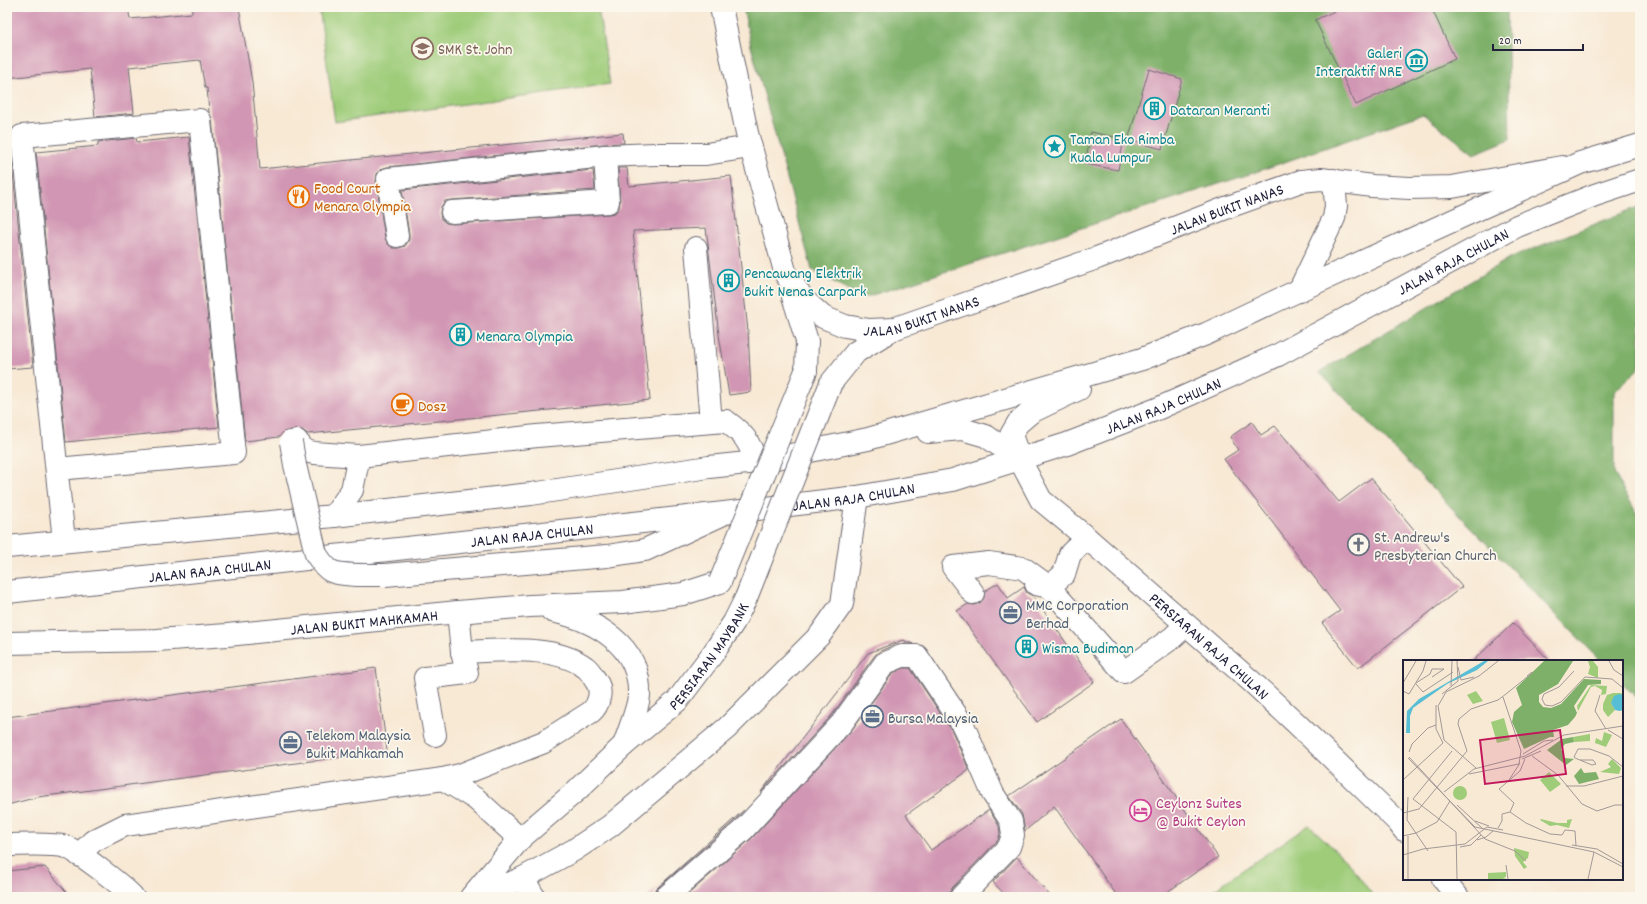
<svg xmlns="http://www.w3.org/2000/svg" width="1647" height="904" font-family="Dekko,sans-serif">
<rect width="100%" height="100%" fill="#fbf7ec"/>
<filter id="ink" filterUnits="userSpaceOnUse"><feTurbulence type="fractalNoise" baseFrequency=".025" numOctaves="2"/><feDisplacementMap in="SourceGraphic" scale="8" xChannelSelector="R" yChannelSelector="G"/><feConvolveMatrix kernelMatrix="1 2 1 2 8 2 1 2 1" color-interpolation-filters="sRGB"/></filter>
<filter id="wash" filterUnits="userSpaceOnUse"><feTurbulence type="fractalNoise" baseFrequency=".012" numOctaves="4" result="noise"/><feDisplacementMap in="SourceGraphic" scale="16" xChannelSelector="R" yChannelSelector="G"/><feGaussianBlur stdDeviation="0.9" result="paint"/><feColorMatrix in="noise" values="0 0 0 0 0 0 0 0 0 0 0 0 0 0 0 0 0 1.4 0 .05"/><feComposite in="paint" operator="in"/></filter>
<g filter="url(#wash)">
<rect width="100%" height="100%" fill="#f8e9d5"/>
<!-- green -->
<path fill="#9ecc79" stroke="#60775a" d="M319 7H598L610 84 335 122Z
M1309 825 1348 862 1374 897H1203Z"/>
<!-- forest -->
<path fill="#7eb069" stroke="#506952" d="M743 7H1507L1510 139 1474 154 1423 114 1247 175 863 298 812 270 751 46Z
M1640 206V367L1614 392V473L1640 519V701L1622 683V661H1601L1319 372 1510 258Z"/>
<g id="blocks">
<!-- building -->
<path fill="#d196b3" d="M7 7H128L130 19 192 13V7H239L252 82 260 169 623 133 624 143 604 144 387 167 381 169 377 174 376 181 385 238 388 244 393 248H399L405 246 409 240V234L402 190 593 170 595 190 451 200 445 201 441 207 440 213 441 219 446 223 453 224 609 214 615 213 619 208 620 202 618 168H627L629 186 731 176 748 331 751 392 729 395 719 335 706 228 633 231 650 400 308 434 302 430 296 429 283 432 279 437 245 441 212 119 209 112 207 88H205L200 60 129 67 134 113 95 117 90 69 7 78Z
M1343 7H1431L1455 59 1356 105 1315 20Z
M1149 69 1182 79 1162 149 1128 140Z
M1091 132 1124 139 1118 170 1085 164Z
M189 137 219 427 66 442 36 152 98 146V142L136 138 137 142Z
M11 154 33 367 7 369V155Z
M1252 422 1261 435 1275 426 1339 502 1371 478 1462 587 1358 668 1322 623 1340 611 1224 459 1238 450 1230 437Z
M998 583 1008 598 1024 587 1027 593 1033 596 1094 682 1037 722 957 611 968 604 974 605 980 603 984 598 985 591Z
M1513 623 1550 661H1473Z
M903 640 913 644H897L880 651 875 655 832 715 761 792 868 653Z
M376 668 387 751 38 797 7 805V717Z
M904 668H910L952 731 969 770 906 815 931 850 989 810 999 826 1000 834 998 840 952 888 949 896 685 897 752 838 851 731 893 673Z
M1121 719 1218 857 1160 897H1118L1054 806 1025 831 1022 814 1009 796Z
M744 810 734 821 658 888 654 893V897H647Z
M1017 857 1051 897H1007L993 882Z
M45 867 71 897H7V871Z"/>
</g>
</g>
<g filter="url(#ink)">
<use href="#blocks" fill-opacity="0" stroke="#6d6871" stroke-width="1"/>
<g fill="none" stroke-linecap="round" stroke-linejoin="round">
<defs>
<g id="minor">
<path id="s1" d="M721 7 747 133 786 275 805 301 823 317 845 326 869 330 893 329 1097 258 1231 206 1301 181 1321 179 1372 186 1410 188 1452 187 1562 167"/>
<path d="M452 212 608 202 605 156"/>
<path d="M397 236 388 179 605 156 655 154H706L750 147"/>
<path d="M696 248 711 422"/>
<path d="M791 290 807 341 806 371"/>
<path d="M1299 291 1334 218 1336 206 1334 180"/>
<path d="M831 383 856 352 893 329"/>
<path d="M297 441 305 451 314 453 359 456"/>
<path id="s2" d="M1020 460 1041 500 1087 538 1252 682 1296 723 1398 822 1404 830"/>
<path d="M57 469 234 453 200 120 22 136 64 541"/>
<path d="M334 516 352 490 359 456 537 436 726 421C746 436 747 439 757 462"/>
<path d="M607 556 645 550 721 515"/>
<path d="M1036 584 1049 587 1064 574 1070 554 1087 538"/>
<path d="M973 593 953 567 989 563 1023 568 1049 587 1124 672 1172 638 1186 625"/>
<path d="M552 611C595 620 641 645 639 695 639 706 628 733 624 745"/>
<path id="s3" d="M7 643 157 640 227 635 458 612 530 606 623 602 683 594 720 582"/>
<path d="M435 735 425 678 467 673 462 652 458 612"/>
<path d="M443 779 460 775 544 742 591 712C599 705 603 691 596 681 593 677 590 670 585 667 554 644 499 651 462 652"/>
<path d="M7 845C22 845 52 843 66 847 78 851 124 887 133 897"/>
<path d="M79 855 93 841 125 825 443 779 476 799 520 839"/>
<path d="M523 878 534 897"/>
<path d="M1443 879 1458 897"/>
<path d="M474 895 497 889 523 878 574 850 610 826 727 728 820 635 842 604 857 497"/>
<path id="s4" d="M471 897 520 839 576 791 624 745 677 701 714 652 734 622 746 598"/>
<path d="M666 897 743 830 842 723 885 663 902 656H917L963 725 993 794 1011 821 1013 835 1009 847 961 897"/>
</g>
<g id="major">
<path d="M928 432 962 429 986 436 1020 460"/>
<path d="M1020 460 1011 435 1018 423 1031 412 1079 389"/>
<path d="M7 547 334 516 531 494 709 467 757 462 868 439 1142 359 1206 334 1280 299 1580 163 1640 145"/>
<path id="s5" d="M7 592 724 513 857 497 953 480 1067 444 1157 409 1278 355 1517 226 1595 195 1640 180"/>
</g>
</defs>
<!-- minor casing -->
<use href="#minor" stroke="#6d6871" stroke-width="24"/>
<!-- major casing -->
<use href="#major" stroke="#6d6871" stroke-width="24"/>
<!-- minor -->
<use href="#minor" stroke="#fff" stroke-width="22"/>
<!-- major -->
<use href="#major" stroke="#fff" stroke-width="22"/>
<defs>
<path id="minor-bridge" d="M291 442 295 465 316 554C320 560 324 567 331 571 341 576 373 575 385 575L607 556
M720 582 806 371
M746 598 831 383"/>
</defs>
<!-- minor-bridge casing -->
<use href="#minor-bridge" stroke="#6d6871" stroke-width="24" stroke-linecap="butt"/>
<!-- minor-bridge -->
<use href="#minor-bridge" stroke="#fff" stroke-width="22"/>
</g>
</g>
<!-- icons -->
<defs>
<symbol id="school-ring" viewBox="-11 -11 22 22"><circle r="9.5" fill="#fbf7ec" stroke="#8d6e63" stroke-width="1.5"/><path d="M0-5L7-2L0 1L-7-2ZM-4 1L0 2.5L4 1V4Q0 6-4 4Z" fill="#8d6e63"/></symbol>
<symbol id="museum-ring" viewBox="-11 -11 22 22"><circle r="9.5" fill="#fbf7ec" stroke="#0f9aa8" stroke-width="1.5"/><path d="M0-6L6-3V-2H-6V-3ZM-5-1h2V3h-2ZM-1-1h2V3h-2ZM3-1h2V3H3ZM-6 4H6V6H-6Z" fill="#0f9aa8"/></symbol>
<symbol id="building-ring" viewBox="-11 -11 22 22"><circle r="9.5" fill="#fbf7ec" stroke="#0f9aa8" stroke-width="1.5"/><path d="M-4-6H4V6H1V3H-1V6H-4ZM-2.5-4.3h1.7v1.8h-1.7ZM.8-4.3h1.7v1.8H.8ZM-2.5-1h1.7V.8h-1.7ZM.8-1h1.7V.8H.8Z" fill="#0f9aa8"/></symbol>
<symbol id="sight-ring" viewBox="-11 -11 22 22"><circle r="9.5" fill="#fbf7ec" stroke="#0f9aa8" stroke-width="1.5"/><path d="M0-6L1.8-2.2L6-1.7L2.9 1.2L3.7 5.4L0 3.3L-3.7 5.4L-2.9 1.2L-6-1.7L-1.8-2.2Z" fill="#0f9aa8"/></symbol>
<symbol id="restaurant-ring" viewBox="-11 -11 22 22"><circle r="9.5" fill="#fbf7ec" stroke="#e8710a" stroke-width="1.5"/><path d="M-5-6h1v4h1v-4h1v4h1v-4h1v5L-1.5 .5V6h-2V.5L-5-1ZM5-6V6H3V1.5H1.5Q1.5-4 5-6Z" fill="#e8710a"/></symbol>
<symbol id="cafe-ring" viewBox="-11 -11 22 22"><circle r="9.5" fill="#fbf7ec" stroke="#e8710a" stroke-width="1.5"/><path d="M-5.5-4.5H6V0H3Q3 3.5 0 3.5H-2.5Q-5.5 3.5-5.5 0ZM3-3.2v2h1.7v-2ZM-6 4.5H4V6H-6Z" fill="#e8710a"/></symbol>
<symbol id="church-ring" viewBox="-11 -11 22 22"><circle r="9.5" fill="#fbf7ec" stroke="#6b7280" stroke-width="1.5"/><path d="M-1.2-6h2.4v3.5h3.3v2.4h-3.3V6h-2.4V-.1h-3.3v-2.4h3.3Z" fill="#6b7280"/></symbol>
<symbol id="office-ring" viewBox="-11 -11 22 22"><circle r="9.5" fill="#fbf7ec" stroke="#5c6f8a" stroke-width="1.5"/><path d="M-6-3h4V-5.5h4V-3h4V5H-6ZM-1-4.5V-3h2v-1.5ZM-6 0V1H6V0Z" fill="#5c6f8a"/></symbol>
<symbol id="hotel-ring" viewBox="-11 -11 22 22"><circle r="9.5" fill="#fbf7ec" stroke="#d1479c" stroke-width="1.5"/><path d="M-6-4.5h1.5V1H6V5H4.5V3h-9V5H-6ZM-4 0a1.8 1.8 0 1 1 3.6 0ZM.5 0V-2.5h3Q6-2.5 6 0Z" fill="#d1479c"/></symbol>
</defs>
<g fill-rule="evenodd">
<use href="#school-ring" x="410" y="36" width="25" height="25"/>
<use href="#museum-ring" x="1404" y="48" width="25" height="25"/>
<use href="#building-ring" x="1142" y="96" width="25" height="25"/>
<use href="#sight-ring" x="1042" y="134" width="25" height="25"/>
<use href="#restaurant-ring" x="286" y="184" width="25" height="25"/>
<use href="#building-ring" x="716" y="268" width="25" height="25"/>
<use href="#building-ring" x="448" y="322" width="25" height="25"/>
<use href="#cafe-ring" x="390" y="392" width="25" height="25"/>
<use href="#church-ring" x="1346" y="532" width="25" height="25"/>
<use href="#office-ring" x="998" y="600" width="25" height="25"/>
<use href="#building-ring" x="1014" y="634" width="25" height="25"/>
<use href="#office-ring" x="860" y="704" width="25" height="25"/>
<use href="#office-ring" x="278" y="730" width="25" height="25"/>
<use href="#hotel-ring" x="1128" y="798" width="25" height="25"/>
</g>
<g text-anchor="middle" stroke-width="3.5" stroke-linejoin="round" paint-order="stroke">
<!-- education labels -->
<g font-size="16" fill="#785e54" stroke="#fbf7ec" text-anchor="start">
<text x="438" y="54">SMK St. John</text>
</g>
<!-- culture labels -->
<g font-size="16" fill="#0d838f" stroke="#fbf7ec" text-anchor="start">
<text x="1402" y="58" text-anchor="end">Galeri<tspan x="1402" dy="18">Interaktif NRE</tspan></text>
<text x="1170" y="115">Dataran Meranti</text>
<text x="1070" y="144">Taman Eko Rimba<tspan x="1070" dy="18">Kuala Lumpur</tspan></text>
<text x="744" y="278">Pencawang Elektrik<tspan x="744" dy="18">Bukit Nenas Carpark</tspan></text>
<text x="476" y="341">Menara Olympia</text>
<text x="1042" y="653">Wisma Budiman</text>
</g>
<!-- food labels -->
<g font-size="16" fill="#c56008" stroke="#fbf7ec" text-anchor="start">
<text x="314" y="193">Food Court<tspan x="314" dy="18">Menara Olympia</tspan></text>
<text x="418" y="411">Dosz</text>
</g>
<!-- street labels -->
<g font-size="16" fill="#22223b" stroke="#fbf7ec">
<text dy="6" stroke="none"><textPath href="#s1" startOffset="759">JALAN BUKIT NANAS</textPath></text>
<text dy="6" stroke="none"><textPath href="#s5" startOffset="1500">JALAN RAJA CHULAN</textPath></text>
<text dy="6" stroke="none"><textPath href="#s1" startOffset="435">JALAN BUKIT NANAS</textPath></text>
<text dy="6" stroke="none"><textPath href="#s5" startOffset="1176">JALAN RAJA CHULAN</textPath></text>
<text dy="6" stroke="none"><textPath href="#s5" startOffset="852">JALAN RAJA CHULAN</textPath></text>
<text dy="6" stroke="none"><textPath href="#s5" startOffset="528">JALAN RAJA CHULAN</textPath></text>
<text dy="6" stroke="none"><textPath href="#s5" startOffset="204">JALAN RAJA CHULAN</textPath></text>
<text dy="6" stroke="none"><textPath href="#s3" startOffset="358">JALAN BUKIT MAHKAMAH</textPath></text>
<text dy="6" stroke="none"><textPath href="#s2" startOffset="268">PERSIARAN RAJA CHULAN</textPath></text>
<text dy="6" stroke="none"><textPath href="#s4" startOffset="340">PERSIARAN MAYBANK</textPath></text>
</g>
<!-- worship labels -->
<g font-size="16" fill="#5b616d" stroke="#fbf7ec" text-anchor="start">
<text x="1374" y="542">St. Andrew's<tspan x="1374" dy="18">Presbyterian Church</tspan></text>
</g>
<!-- service labels -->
<g font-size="16" fill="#4e5e75" stroke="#fbf7ec" text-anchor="start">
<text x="1026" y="610">MMC Corporation<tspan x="1026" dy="18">Berhad</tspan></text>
<text x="888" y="723">Bursa Malaysia</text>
<text x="306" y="740">Telekom Malaysia<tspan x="306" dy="18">Bukit Mahkamah</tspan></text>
</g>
<!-- hotel labels -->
<g font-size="16" fill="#b23c85" stroke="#fbf7ec" text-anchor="start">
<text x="1156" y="808">Ceylonz Suites<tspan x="1156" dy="18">@ Bukit Ceylon</tspan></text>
</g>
</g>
<!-- overview -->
<g transform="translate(1403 660)">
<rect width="220" height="220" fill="#f8e9d5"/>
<path d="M185 1H190L195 7V18L185 14 187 7ZM188 25 204 26 203 34 198 35 199 30 192 26 188 27 175 51 174 46ZM73 31 80 41 70 44 64 35ZM210 33H218L220 35 208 43 212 50 205 57 200 50V44L204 35ZM101 58 107 80 94 83 88 62ZM201 72 209 75 203 87 192 83 193 78 199 81ZM187 74V81L171 82 170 77ZM209 99 218 108 216 114 197 112 208 107 205 104ZM146 112 158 124 147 132 137 120ZM50 133a7 7 0 1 1 14 0a7 7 0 1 1-14 0ZM138 159 154 163H164V160L169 159 166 168 154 165 147 166 137 160ZM111 188 126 192 125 198 120 202 124 207 121 209 112 196ZM103 212V217L100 218 104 219H85V213Z" fill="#9ecc79"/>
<path d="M141 1H170L155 24 136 35V42L140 47 148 48 158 44 181 19 198 20V24L185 25 171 46 174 53 172 57 165 65 150 70 151 77H147L121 89 109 62 111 52 119 45 113 28ZM170 77 171 82 162 84 158 89 162 98 171 99 163 105 144 90 159 79ZM178 108 181 113 193 112 196 119 176 124 171 116Z" fill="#7eb069"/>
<path d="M81 1H85L74 10 44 24 10 48 7 56V73H3L4 51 16 39ZM216 34 220 35V50L217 51 212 50 208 43 211 36Z" fill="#57bed5"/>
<path fill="none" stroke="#a29997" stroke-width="1" d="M206 1 211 10 220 16M55 7 58 20 71 17M171 11 156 27 141 34 139 39 142 45 149 46 158 42 182 17 209 19 220 28M29 17 41 9M0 23 13 1M13 23 27 14 29 9H41M13 24 20 32 50 12M48 26 49 1M0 31 6 34 20 11 23 1M39 34 55 21 54 1M197 35 192 51 203 69M205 70 220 79M49 91 10 139 53 172 54 219M6 92 9 84 25 68 33 65M120 94 141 81 150 80M129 96 155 115 179 144 194 151 212 145H220M6 97 82 179 112 191 123 201M5 98 72 167 191 192 220 207M119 99 138 91M177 100H190L193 104 189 105 172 98 171 97 175 89H187L206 96 220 107M73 108 41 80 35 46 43 32 76 16 95 1M66 114 116 104 118 91 100 37M0 120 40 83 33 69V45M106 120 117 103M163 126H181L220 116M41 132 71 109 122 96 161 75 220 66M5 137 4 160 25 191M54 145 80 169M107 152 111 143 96 129 117 111 122 99M0 153 16 149 64 91 55 64 56 59 68 49 95 40 103 34 129 13V12L124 16M72 161 86 166M95 168 99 161V154L107 152 123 163 147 174 159 175 162 170 172 171 173 186M0 176 13 173 34 162 47 141M5 176V219M74 180 83 177 90 171M169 185 194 189 220 204M57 187 68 185 78 175M0 195 20 189 62 184 84 167 100 170M103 205 105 219M185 219 191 192"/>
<path fill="#c2185b" fill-opacity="0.15" stroke="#c2185b" stroke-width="2" d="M157 70 163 114 82 124 77 80Z"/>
<rect width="220" height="220" fill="none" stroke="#22223b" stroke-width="2"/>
</g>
<!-- margin -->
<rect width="1647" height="904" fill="none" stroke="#fbf7ec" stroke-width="24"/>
<!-- scale -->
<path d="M1493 44v6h90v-6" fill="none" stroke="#22223b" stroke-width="2"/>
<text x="1499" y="44" font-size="12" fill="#22223b" stroke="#fbf7ec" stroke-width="3" paint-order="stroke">20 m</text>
</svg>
